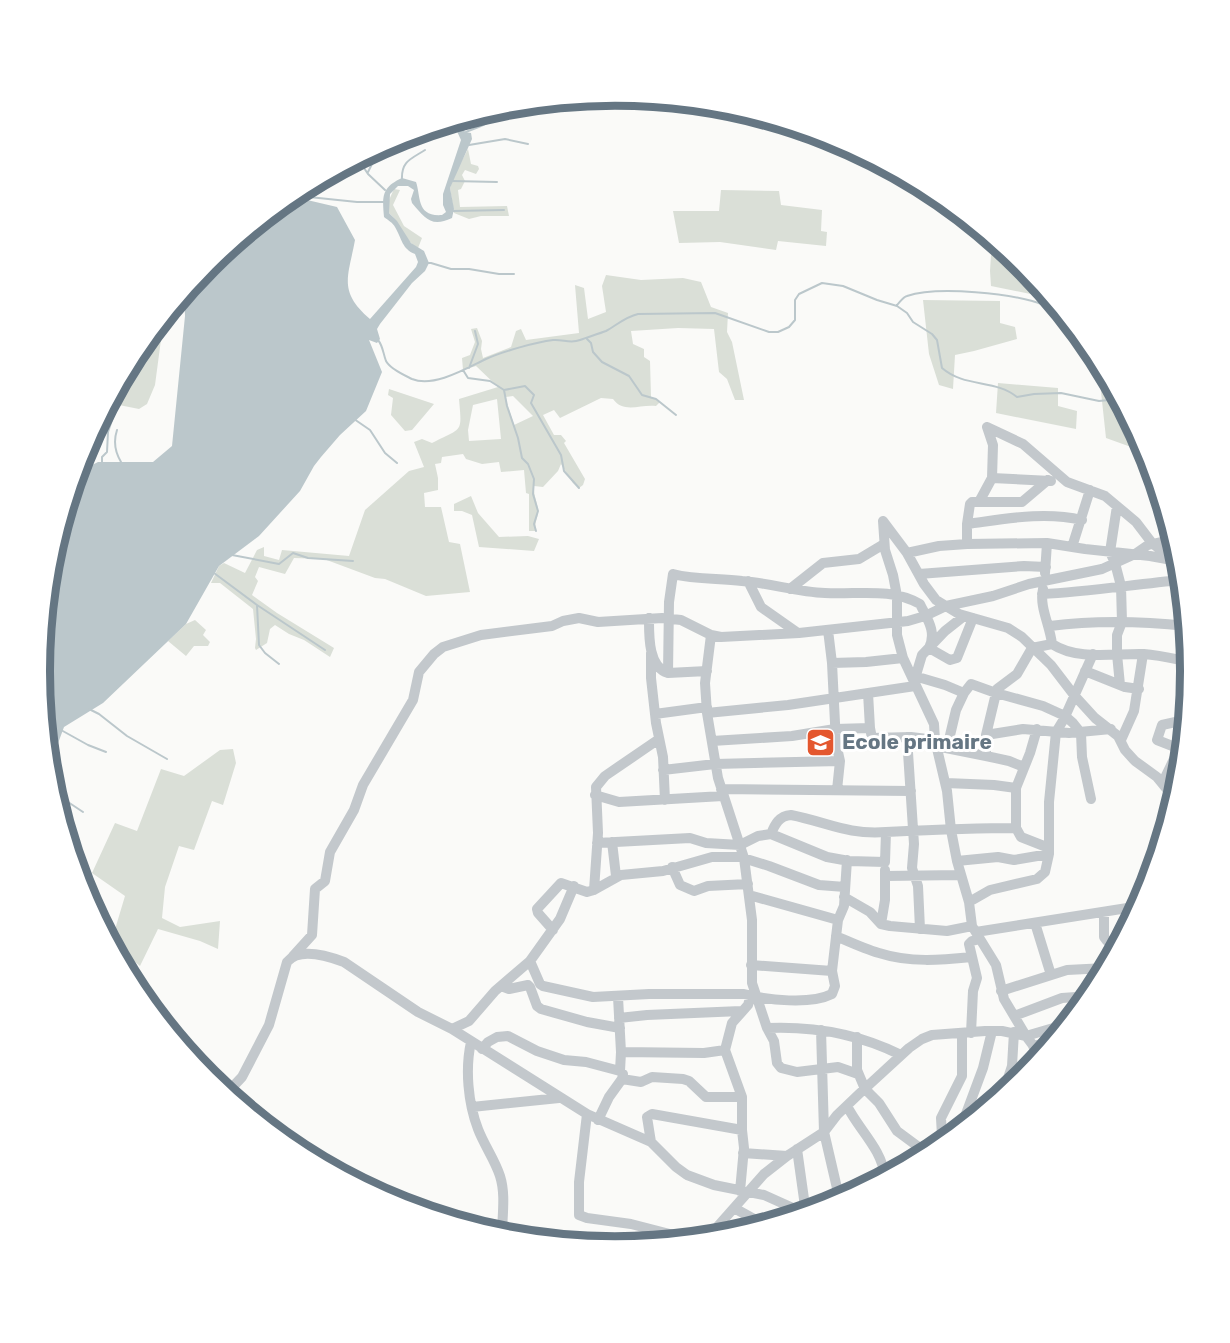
<svg xmlns="http://www.w3.org/2000/svg" width="1230" height="1343" font-family="Rubik,sans-serif">
<rect width="100%" height="100%" fill="#fafaf8"/>
<!-- green -->
<path fill="#dadfd7" fill-rule="evenodd" d="M468 149 471 164 478 166 479 169 476 174 465 170 462 175 465 181 461 189 458 190 460 207 507 206 509 216H481L469 219 454 213 450 188 454 176Z
M394 189 400 190 393 205 404 226 422 238 418 248C404 240 401 224 389 213V200Z
M721 190 779 191 781 205 822 210 821 231 827 232 826 246 778 241 776 250 720 242 679 243 673 211H719Z
M992 239 1023 264 1050 298 991 286 990 271Z
M606 275 641 280 683 278 701 282 711 307 728 313 727 332 732 342 744 400H735L727 379 719 372 714 329 678 328 631 331 633 344 644 349V357L650 361 651 397 660 402 656 406C640 404 624 414 613 399L601 398 560 418 554 410 543 415 554 435H561L566 441 564 443 585 479 583 485 579 488 573 483 561 464 558 471 543 487 534 486C533 495 538 503 538 511 538 519 534 522 536 531H529V494L526 493 524 470 501 472 499 462 482 464 466 459 463 454 442 457 441 463 435 464 438 478V490L424 493 425 507H441L449 542 460 544 470 592 426 596 385 579 375 578 324 559 294 558 285 574 259 567 255 577 258 581 252 595 277 613 334 648 330 657 304 640 289 634 275 625 270 629 267 643 256 650 255 648 256 639 253 609 220 583H211L219 566 224 563 245 573 257 550 264 547V556L279 560 282 550 349 556 365 510 409 471 424 467 414 442 422 439 432 443C463 427 462 434 459 399L498 387 476 366 463 370 462 358 470 355 475 342 471 329 477 328 482 341 481 349 483 358 511 347 516 331 521 329 526 340 579 333 575 285 584 288 588 319 606 312 602 286ZM513 396 533 416 514 425 505 397ZM497 399 501 439 469 441 468 430 473 405Z
M923 300 1000 301V323L1015 327 1017 339 974 351 955 355 953 389 939 385 929 354Z
M164 317 155 385 147 404 139 409 109 403 136 351Z
M1098 364H1101L1149 458 1131 447 1106 438Z
M998 383 1058 388V406L1077 411 1076 429 996 413Z
M389 389 434 404 412 430 405 431 391 415 393 398 388 395Z
M471 496 478 513 499 537 528 536 539 539 534 551 479 547 472 515 462 511H454V504Z
M195 620 206 630 203 635 210 642 208 646H194L186 656 168 641 186 624Z
M233 749 236 763 223 805 212 801 194 850 179 846 165 887 162 918 180 927 220 921 218 949 200 941 158 929 140 966 114 945 116 926 125 896 92 873 115 823 137 831 161 769 184 776 220 750Z"/>
<!-- water -->
<path fill="#bbc7cb" d="M477 114 475 119 463 127 465 132 471 133 472 139 450 188 454 209 452 218C431 228 425 218 412 203L411 199 414 190 408 186H398L390 194 389 213 397 221 411 243 424 251 429 263 425 271 412 283 380 324 377 329 380 339 377 343 369 340 382 372 366 411 340 435 321 457 314 466 300 491 259 536 219 566 186 624 103 703 64 727 53 757 48 759 39 672 50 559 76 473 98 462H153L172 446 185 316 184 293 208 264 290 196 337 207 355 240C348 278 338 291 370 319L416 267 418 262 415 254C402 249 402 239 395 227 393 223 388 220 384 217 382 196 382 187 402 178L416 182C421 196 416 217 442 215L446 212 443 205V194L461 140 455 127 464 118Z"/>
<g fill="none" stroke-linecap="round" stroke-linejoin="round">
<!-- stream -->
<path stroke="#bbc7cb" stroke-width="2" d="M466 132C478 127 501 120 503 107
M469 145 505 139 528 144
M358 159 368 174 385 190
M368 172 376 156 387 149 390 142
M402 180C401 161 411 159 425 150
M452 181 497 182
M303 188 309 197 357 202H385
M453 211 504 210
M426 263H431L451 269H469L499 274H514
M897 305C900 302 903 297 907 296 937 286 1014 293 1044 305 1052 308 1060 314 1067 319
M173 307 185 306
M587 339 591 343 593 352 602 362 629 376 642 395 656 399 676 415
M378 340C383 346 383 353 386 361 390 369 404 375 412 379 434 388 467 368 486 359 501 352 536 342 553 340 563 339 570 344 580 340 588 337 598 334 606 331 617 325 625 317 638 314L715 313 769 332H778L789 327 795 320V300L799 294 822 283 843 286 877 300 897 306 907 313 913 322 932 334 937 340 942 368C965 388 995 379 1017 397L1034 394 1061 393 1099 401 1119 399
M469 368 478 344 475 331
M463 370 468 378 490 381 504 390 507 406 518 438 522 458 528 464 534 479 533 494 538 511 534 524 536 531
M504 390 525 386 534 395 531 403 561 455 564 471 579 488
M354 419 370 430 385 453 397 463
M117 430C113 442 115 452 121 462
M102 463V457L107 452 108 432 113 417
M232 555 279 564 293 553 308 558 353 561
M214 573 257 605 325 650
M257 605 259 645 265 653 279 664
M89 709 99 714 127 736 167 759
M61 730 88 745 106 752
M53 792 83 812"/>
<!-- minor -->
<path stroke="#c3c8cc" stroke-width="10" d="M987 427 1023 444 1067 482 1105 496 1136 522 1152 543 1179 564 1182 576
M992 478 1051 481
M979 502H1022L1048 480
M1117 506 1110 552 1115 563 1121 586 1122 622 1117 635V654L1120 685
M883 521 885 550 893 575 897 596V635L903 658 934 724 935 740 947 791 951 830 957 861 969 902 972 926 996 965 1004 999 1026 1036 1041 1056
M883 521 907 553 924 584 936 600 959 614 1008 628 1022 637 1051 665 1074 695 1095 718 1118 736 1125 750 1135 761 1157 777 1175 799
M967 524C1005 519 1044 511 1082 520
M967 544 1047 543 1085 549 1150 556 1172 560
M1072 547 1090 490
M907 553 939 546 967 544V524L970 504 972 502H979L992 478 993 445 987 427
M1045 573 1047 543
M919 574 1024 566 1046 567
M748 581 761 607 798 633
M790 589 823 563 859 559 884 544
M1043 589C1039 607 1050 625 1052 644
M1042 594C1089 592 1135 584 1182 580
M649 618C649 635 648 667 668 673
M1050 626C1095 620 1141 621 1187 626
M828 630 832 663 836 743 840 761 837 790
M711 635 705 683 707 713 718 778 744 858 752 920V983L767 1028C814 1026 859 1034 901 1055
M651 653V678L656 723 663 757 665 800
M832 663 866 662 903 658
M707 671 668 673 669 602 673 574C696 580 720 578 742 581 770 583 797 592 825 593 857 595 890 587 920 604 927 619 937 631 929 648L950 660 957 658 973 618
M1085 671 1125 687 1139 689
M911 675 945 685 964 693 971 684 996 693 1043 706 1065 716 1073 723 1081 733 1082 757 1091 799
M916 675 922 655 945 631 964 616
M868 693 870 728 872 738 911 737 935 740
M707 713 788 705 915 686
M655 714 707 707
M986 735 997 689 1017 674 1032 648 1052 644C1078 661 1114 653 1144 654 1159 655 1175 659 1190 662
M907 737 914 844 912 868 918 886 920 929
M1121 740 1134 711 1143 654
M712 741 792 736 835 729 870 728
M936 746 986 756V735L1023 729 1069 733 1111 729
M947 748 956 710 964 693
M1180 749 1157 740 1162 725 1180 721
M986 756 1009 761 1024 767
M663 770 715 764 840 761
M1163 782 1183 740 1180 714 1182 704 1189 692
M946 783 994 785 1016 788
M721 789 911 791
M595 795 619 802 723 796
M1016 828V788L1030 753 1037 729
M771 834C775 824 779 816 791 815 827 822 847 835 886 832
M612 842 616 876
M597 843 690 838 706 843 740 845 758 836 771 834 827 857 849 861 885 862 886 832C929 830 972 828 1016 828L1021 837 1049 848
M957 861 998 857 1014 860 1049 854
M672 867 680 885 694 891 708 886 748 884
M886 876 960 875
M594 890 598 833 596 787 605 776 659 739
M749 895 838 920
M844 897 870 912 881 924 890 926 947 931 972 926
M969 902 990 890 1037 879 1045 872 1049 854V802L1056 732 1064 719 1093 654
M1104 912V937L1107 941 1120 943
M1035 923 1051 975
M881 924 885 900V870
M553 930 538 913 537 909 561 883 587 892 594 890 621 875 663 871 712 857H740L769 866 819 885 845 887
M1126 931 1131 907
M976 932 1140 906
M836 936C850 942 865 949 879 953 910 963 941 960 972 957
M293 956 312 935 315 889 325 881 330 852 354 810 363 785 413 700 419 672 434 654 443 647 481 635 552 626 563 621 579 618 598 622 662 618 681 620 711 635 721 637 799 633 908 621 925 616 946 606 993 596 1029 584 1102 569 1135 554 1148 545 1174 539
M530 961 540 984 543 986 593 997 649 994H744C768 1000 810 1005 832 994L835 986 832 971 751 965
M832 971 838 920 844 906 847 860
M501 986 509 989 528 985 530 987 537 1006 541 1009 587 1022 620 1028
M1001 991 1067 970 1106 968
M618 997 621 1052
M1014 1016 1062 998 1090 996
M619 1018 647 1015 741 1011
M767 1028 774 1041 777 1063 781 1068 797 1072 838 1067 858 1074
M452 1029 469 1021 495 991 530 961 560 919 574 886
M821 1030 824 1132 840 1201
M971 1033 973 991 977 978 969 944 972 941 980 939
M857 1037V1070L865 1089 879 1103 897 1131 920 1148 931 1153
M471 1042C465 1069 468 1103 478 1129 484 1145 495 1160 500 1176 506 1195 502 1216 502 1236
M1033 1046 1053 1041
M482 1049 488 1042 497 1037 508 1036 537 1051 564 1060 586 1062 620 1071 623 1074 622 1079 609 1097 598 1120
M620 1071 621 1052 704 1053 725 1050
M622 1079 641 1082 652 1077 683 1079 689 1081 706 1097H742
M226 1094 242 1077 269 1025 287 962C299 947 328 956 344 962L418 1012 452 1029 587 1114 651 1142 676 1167 687 1175 714 1185 764 1195 804 1213
M1002 1096 1012 1066 1014 1032
M847 1106C859 1130 882 1149 885 1177
M472 1107 559 1098
M587 1114 579 1182V1215L587 1218 631 1224 693 1240
M960 1130 983 1068 992 1031
M651 1142 647 1117 652 1114 742 1130V1097L725 1050 732 1023 748 1005 751 995
M797 1149 804 1199V1213
M935 1150 942 1136 941 1118 962 1076V1033
M743 1153 787 1156
M740 1191 744 1148 742 1130
M734 1208 765 1225
M712 1238 718 1226 764 1174 787 1156 824 1132 837 1115 859 1094 909 1048 922 1039 932 1035 985 1031H1002L1026 1036 1067 1024"/>
</g>
<!-- icons -->
<defs>
<symbol id="school-square" viewBox="-11 -11 22 22"><rect x="-9" y="-9" width="18" height="18" rx="4" fill="#e4572e" stroke="#fff"/><path d="M0-5L7-2L0 1L-7-2ZM-4 1L0 2.5L4 1V4Q0 6-4 4Z" fill="#fff"/></symbol>
</defs>
<g fill-rule="evenodd">
<use href="#school-square" x="804" y="726" width="33" height="33"/>
</g>
<g text-anchor="middle" stroke-width="6" stroke-linejoin="round" paint-order="stroke">
<!-- poi labels -->
<g font-size="21" font-weight="bold" fill="#657683" stroke="#fff" text-anchor="start">
<text x="842" y="749">Ecole primaire</text>
</g>
</g>
<!-- crop -->
<path d="M0 0H1230V1343H0ZM50 671a565 565 0 1 1 1130 0a565 565 0 1 1-1130 0Z" fill="#fff" fill-rule="evenodd"/>
<path fill="none" stroke="#657683" stroke-width="8" d="M50 671a565 565 0 1 1 1130 0a565 565 0 1 1-1130 0Z"/>
</svg>
